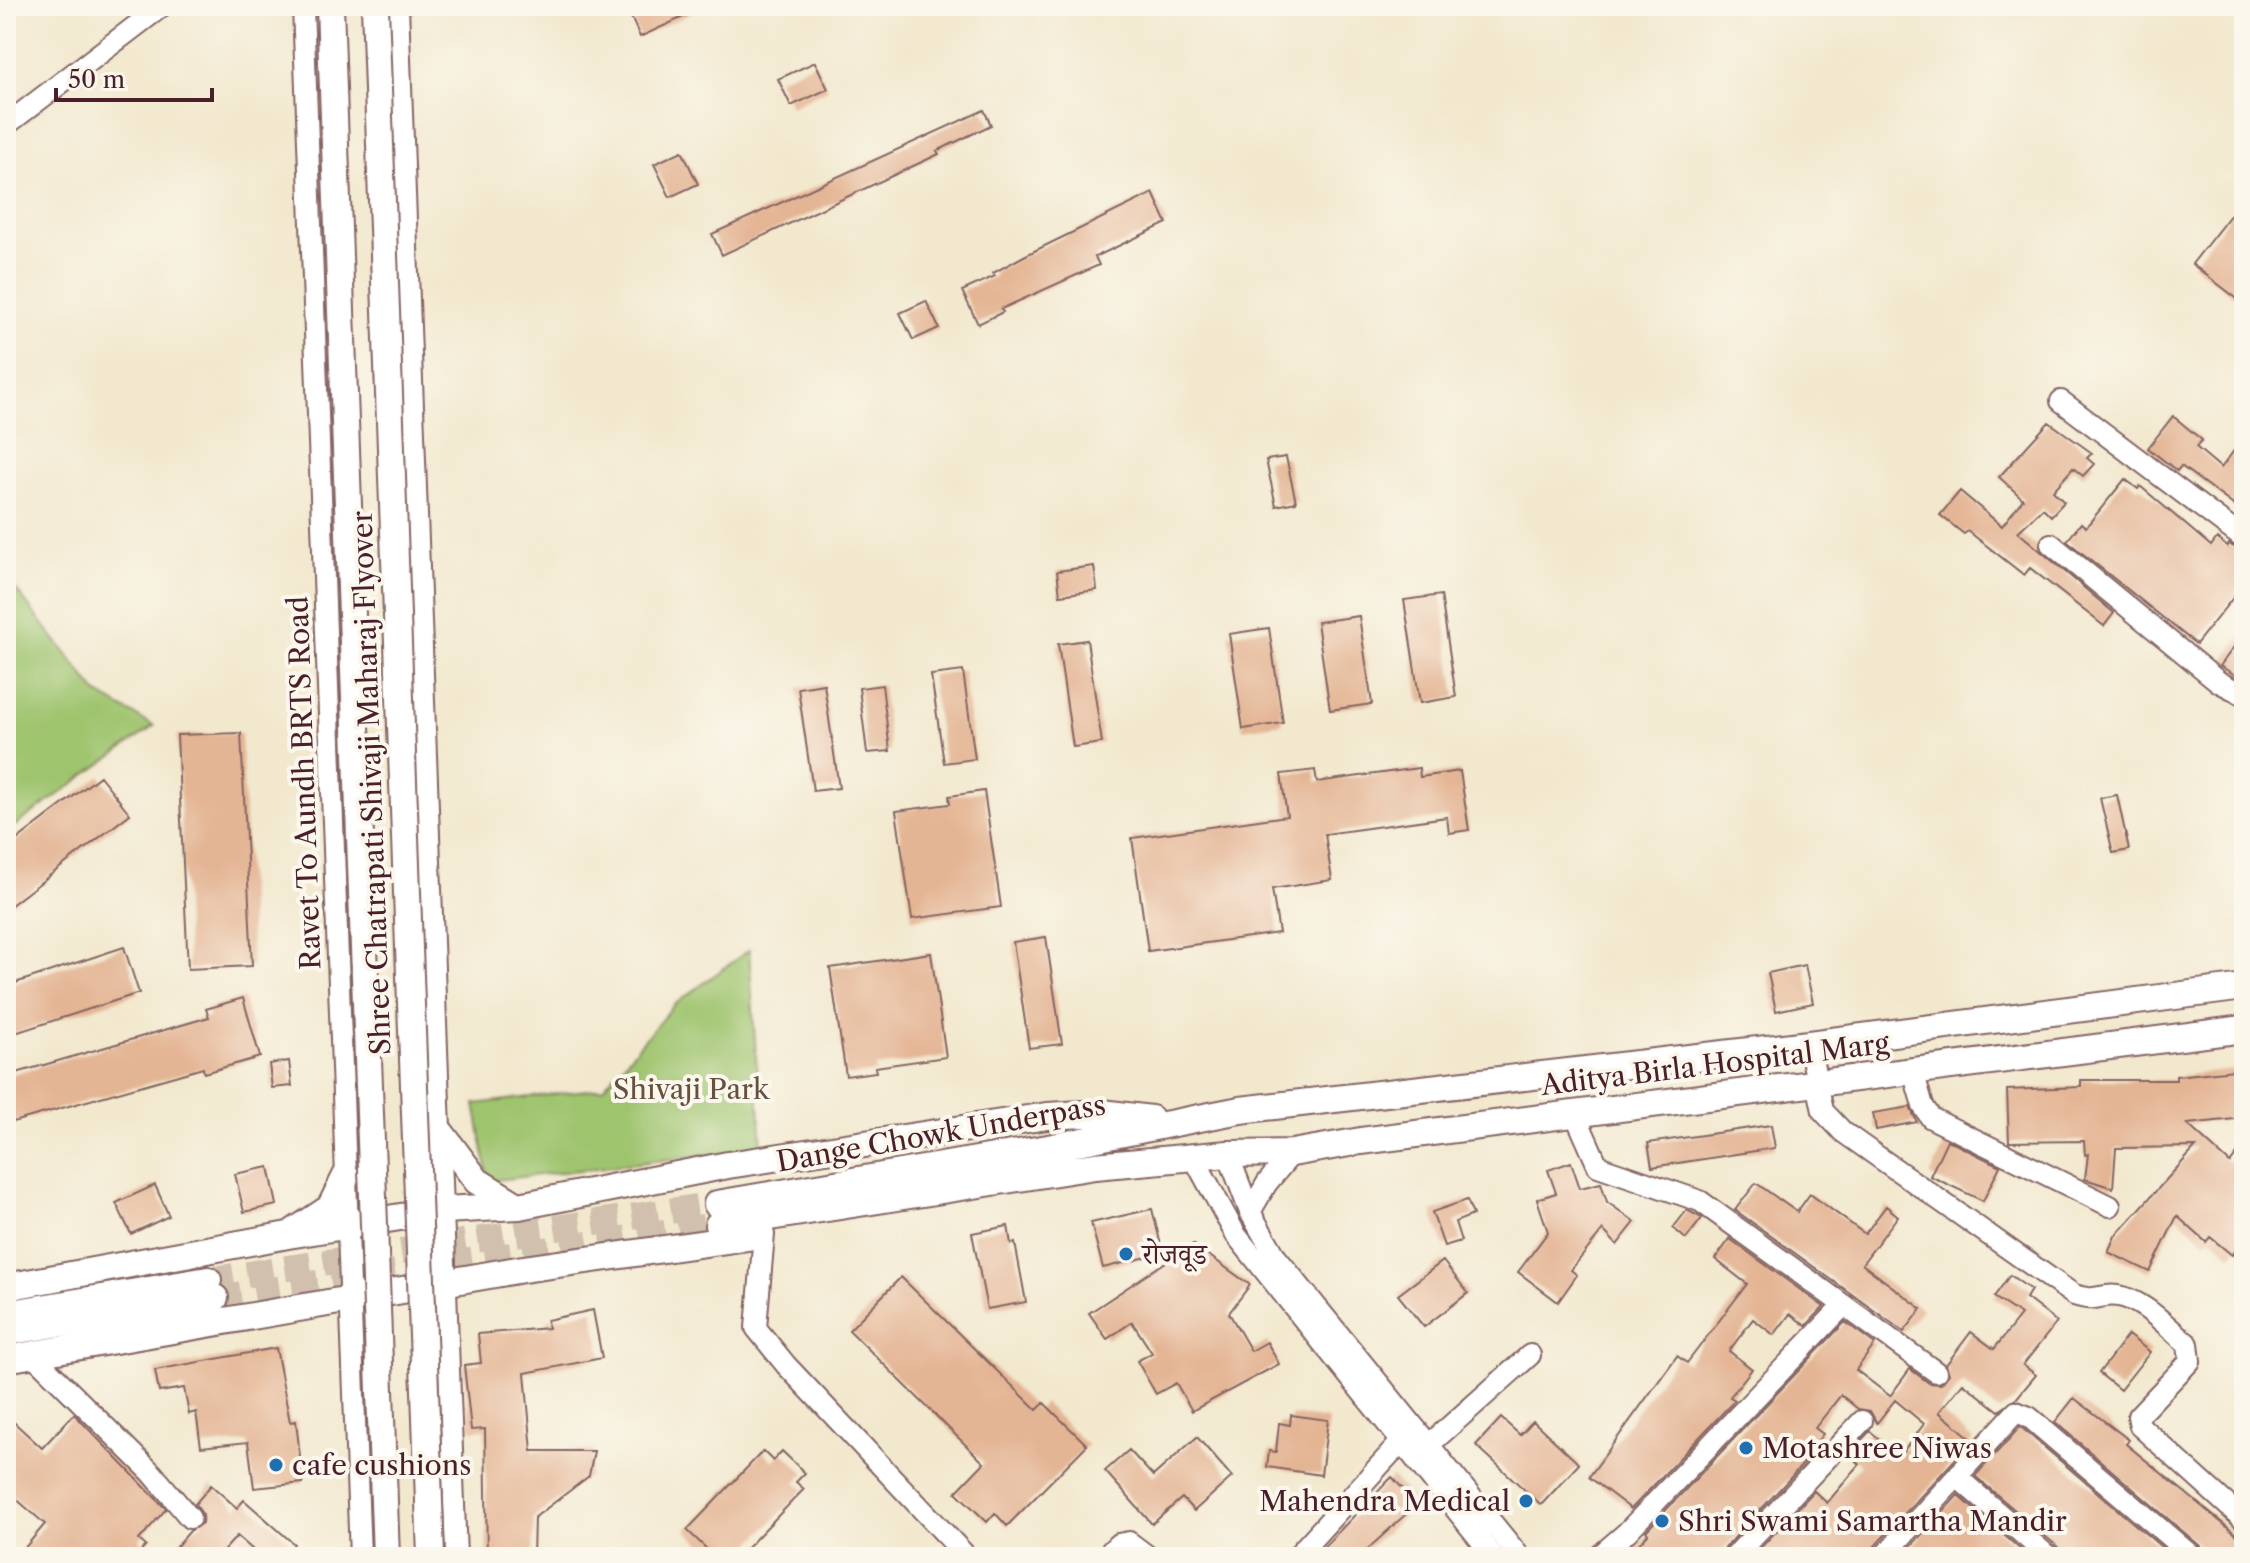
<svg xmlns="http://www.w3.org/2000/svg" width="2250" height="1563" font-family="'Libre Caslon Text','Noto Serif Devanagari',serif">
<rect width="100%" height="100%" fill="#fbf7ec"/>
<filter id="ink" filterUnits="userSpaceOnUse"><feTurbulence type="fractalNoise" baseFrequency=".0125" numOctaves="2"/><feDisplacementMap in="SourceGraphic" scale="16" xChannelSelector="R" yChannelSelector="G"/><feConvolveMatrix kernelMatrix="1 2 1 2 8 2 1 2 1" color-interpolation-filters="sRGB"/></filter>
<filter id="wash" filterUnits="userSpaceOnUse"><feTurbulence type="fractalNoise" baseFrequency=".006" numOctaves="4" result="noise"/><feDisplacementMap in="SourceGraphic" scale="32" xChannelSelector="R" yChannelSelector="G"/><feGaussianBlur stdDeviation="1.8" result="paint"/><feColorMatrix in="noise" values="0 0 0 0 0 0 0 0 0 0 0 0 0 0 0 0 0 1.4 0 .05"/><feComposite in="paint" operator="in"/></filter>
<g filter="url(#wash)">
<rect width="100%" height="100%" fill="#f2e8ce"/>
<!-- green -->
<path fill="#9fc46e" stroke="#74724c" stroke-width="2" d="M6 577 98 694 154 726 6 832Z
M749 950 762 1148 489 1181 475 1104 603 1088 674 1005Z"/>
<g id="blocks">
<!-- building -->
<path fill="#e4b594" d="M649 6H707L640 37 630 15Z
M815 62 828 89 791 106 778 79Z
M984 110 991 125 937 151 939 154 722 255 712 234Z
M682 151 698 184 670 197 654 164Z
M1153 193 1167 223 1095 257 1099 265 1001 309 1003 312 978 324 962 291 995 276 993 273 1024 256Z
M2232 213 2244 222V304L2192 264Z
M926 301 939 328 913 340 900 313Z
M2173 416 2202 440 2196 447 2221 468 2244 437V513L2181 466 2177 471 2148 448Z
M2049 422 2092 453 2087 458 2094 464 2083 476 2073 468 2053 491 2064 502 2051 516 2043 508 2018 532 2114 613 2104 626 2030 568 2024 575 1968 531 1964 534 1940 515 1960 491 2002 526 2023 499 1999 477Z
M1286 457 1296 502 1276 506 1266 460Z
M2125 479 2138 489 2140 486 2211 546 2217 538 2227 547 2229 544 2244 552V584L2196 644 2067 541 2081 523 2086 527Z
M1094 566 1097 590 1060 595 1057 571Z
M1441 595 1456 697 1420 703 1404 600Z
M1359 616 1372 704 1330 710 1317 622Z
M1269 628 1283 723 1243 729 1229 634Z
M2244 633V680L2220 666Z
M1087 640 1102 743 1073 747 1058 644Z
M963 671 975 759 944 763 931 675Z
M824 684 839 788 813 791 798 688Z
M882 685 890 751 867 753 859 688Z
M241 733 252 966 188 969 177 735Z
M1419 768 1420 777 1460 771 1469 830 1449 833 1447 817 1325 834 1332 880 1272 889 1279 933 1148 951 1132 838 1287 816 1281 774 1315 770 1317 782Z
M100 776 130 814 6 909V848Z
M984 791 1001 907 912 919 896 811 950 804 949 796Z
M2117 795 2129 850 2113 853 2100 798Z
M1046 937 1062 1044 1029 1048 1013 942Z
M124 947 139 993 6 1036V986Z
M931 953 946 1057 875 1067 876 1072 846 1076 830 968Z
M1805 965 1813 1003 1776 1011 1768 973Z
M243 998 260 1057 204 1073 203 1068 6 1124V1076L209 1017 206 1009Z
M289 1061 292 1086 272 1088 269 1064Z
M2244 1069V1118L2187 1124 2230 1163 2244 1145V1240L2232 1255 2210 1237 2206 1242 2177 1216 2150 1272 2108 1252 2115 1236 2196 1147 2116 1148 2113 1188 2085 1179 2088 1154 2085 1155 2084 1141 2009 1142 2007 1090 2081 1087V1080H2176V1076Z
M1910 1107 1917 1122 1876 1130 1873 1113Z
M1771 1125 1775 1148 1652 1167 1648 1143Z
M1947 1140 2000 1166 1983 1201 1930 1176Z
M1571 1162 1580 1188 1601 1183 1607 1202 1635 1222 1617 1245 1603 1230 1571 1270 1577 1275 1558 1302 1518 1272 1548 1232 1537 1199 1556 1193 1548 1170Z
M269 1167 277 1205 244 1212 235 1174Z
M1756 1183 1797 1212 1810 1194 1865 1234 1886 1206 1898 1216 1862 1264 1922 1309 1904 1332 1735 1210Z
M155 1185 169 1216 131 1234 116 1203Z
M1467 1200 1473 1215 1455 1222 1461 1241 1444 1246 1432 1212Z
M1152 1209 1163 1253 1103 1268 1091 1223Z
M1687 1210 1702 1218 1686 1239 1673 1228Z
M1008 1226 1011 1244 1015 1243 1026 1302 987 1309 972 1233Z
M1730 1239 1824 1307 1806 1326 1790 1314 1774 1335 1753 1319 1729 1351 1752 1369 1730 1397 1735 1400 1631 1509 1589 1477 1677 1356 1687 1363 1747 1284 1715 1259Z
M1193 1244 1250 1285 1229 1313 1251 1351 1267 1342 1279 1364 1192 1411 1176 1383 1156 1394 1137 1361 1152 1353 1132 1322 1107 1339 1089 1313Z
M1443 1261 1468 1293 1424 1327 1398 1295Z
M2010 1275 2031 1290 2026 1298 2057 1322 2023 1365 2036 1375 2016 1399 1999 1411 1963 1383 1939 1412 1973 1440 1873 1548 1870 1557H1752L1814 1491 1827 1503 1860 1464 1848 1454 1870 1431 1899 1457 1924 1424 1895 1400 1877 1423 1870 1411 1858 1409 1841 1395 1815 1428 1823 1434 1802 1461 1804 1463 1725 1548 1721 1557H1627L1648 1534 1646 1531 1845 1322 1875 1344 1856 1370 1890 1396 1910 1369 1929 1383 1941 1384 1949 1374 1946 1365 1971 1332 1994 1349 2021 1315 1994 1297Z
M901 1277 1037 1410 1044 1403 1087 1445 1007 1526 995 1513 987 1522 956 1492 984 1463 849 1330Z
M593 1310 602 1358 525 1373 532 1451H594L589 1476 534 1518 533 1557H487L485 1429 471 1430 464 1365 481 1363 478 1334 548 1328 547 1320Z
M2128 1335 2150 1352 2120 1390 2099 1373Z
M276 1348 290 1422 296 1421 303 1483 254 1488 248 1442 201 1447 196 1412 189 1414 184 1388 159 1392 155 1370Z
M2074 1398 2129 1440 2126 1444 2244 1541V1557H2206L2201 1547 2055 1422Z
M74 1414 166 1509 139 1540 146 1546 136 1557H17L45 1524 6 1490V1415L42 1448Z
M1291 1415 1328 1420 1321 1475 1267 1467 1269 1451 1276 1452 1279 1423 1290 1425Z
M1501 1418 1520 1435 1533 1421 1579 1464 1541 1505 1476 1445Z
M2020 1427 2022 1428 2173 1557H2062L2058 1547 1975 1476Z
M1197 1437 1232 1477 1194 1511 1182 1498 1152 1524 1105 1471 1129 1450 1153 1476Z
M763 1451 773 1461 782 1451 805 1473 796 1482 804 1489 738 1557H715L687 1530Z
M1392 1477 1417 1504 1359 1557H1314Z
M211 1485 237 1508 244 1500 294 1544 283 1557H261L237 1536 218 1557H167L190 1531 202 1523 203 1515 195 1504Z
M1958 1495 2029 1557H1901Z"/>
</g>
</g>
<g filter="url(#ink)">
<use href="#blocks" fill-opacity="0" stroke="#856564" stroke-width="2"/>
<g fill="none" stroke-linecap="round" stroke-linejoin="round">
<!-- major-tunnel -->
<path stroke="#d0c0ad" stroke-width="26" stroke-dasharray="26 13" stroke-linecap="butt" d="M208 1280 717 1204
M215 1298 718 1225"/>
<defs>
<path id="minor" d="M303 6 360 1557
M398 6 456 1557
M6 125 162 6
M2061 401 2244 539
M2051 544 2219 682 2244 695
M1809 1044 1823 1111 1843 1132 2074 1295C2099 1303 2100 1293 2118 1296 2144 1300 2168 1328 2188 1344L2190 1361 2138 1416 2140 1426 2244 1520
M1913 1071 1923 1106 1931 1118 2110 1206
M1575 1114 1598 1166 1700 1201 1936 1372
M1292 1153 1267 1183 1250 1212 1276 1257 1520 1557
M1228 1154 1250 1212
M1194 1158 1236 1235 1494 1557
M764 1234 756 1328 786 1365 967 1557
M32 1354 152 1473 190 1518
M1422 1451 1530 1355
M1957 1477 2049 1557
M1105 1557 1118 1544 1129 1542 1149 1557
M1296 1557 1400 1443
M1598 1557 1627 1532 1843 1306
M1734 1557 1862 1421
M1883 1557 2016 1412 2029 1417 2193 1557"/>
<path id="major" d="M441 1133 477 1181 518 1206
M717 1204 1048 1148 1240 1110 1809 1044 2244 987
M718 1225 1095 1166 1228 1154 1292 1153 1361 1141 2244 1029
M295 1231 330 1208 346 1176
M6 1287 288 1235 444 1210 519 1206 728 1165 1047 1116 1102 1113 1151 1119
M6 1314 208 1280
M6 1332 215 1298
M6 1359 523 1269 748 1237"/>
</defs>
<!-- minor casing -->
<use href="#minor" stroke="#856564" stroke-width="24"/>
<!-- major casing -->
<use href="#major" stroke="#856564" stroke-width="30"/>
<!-- minor -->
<use href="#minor" stroke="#fff" stroke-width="20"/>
<!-- major -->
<use href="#major" stroke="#fff" stroke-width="26"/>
<defs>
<path id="major-bridge" d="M330 6 386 1557
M375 6 431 1557"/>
</defs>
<!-- major-bridge casing -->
<use href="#major-bridge" stroke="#856564" stroke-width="30" stroke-linecap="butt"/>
<!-- major-bridge -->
<use href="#major-bridge" stroke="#fff" stroke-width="26"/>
</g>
</g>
<!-- markers -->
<g fill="#1f6fb2" stroke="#fbf7ec" stroke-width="3">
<circle cx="1126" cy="1254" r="8"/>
<circle cx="1746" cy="1448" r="8"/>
<circle cx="276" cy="1465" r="8"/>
<circle cx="1526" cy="1501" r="8"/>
<circle cx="1662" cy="1521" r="8"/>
</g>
<g text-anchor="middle" stroke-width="8" stroke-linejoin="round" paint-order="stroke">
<!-- street labels -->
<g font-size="28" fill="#4a1f2b" stroke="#fbf7ec">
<text transform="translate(304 783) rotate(-92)" y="10">Ravet To Aundh BRTS Road</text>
<text transform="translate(371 783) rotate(-92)" y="10">Shree Chatrapati Shivaji Maharaj Flyover</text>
<text transform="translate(1715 1064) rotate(-7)" y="10">Aditya Birla Hospital Marg</text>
<text transform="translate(941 1133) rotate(-10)" y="10">Dange Chowk Underpass</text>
</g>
<!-- park labels -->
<g font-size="28" fill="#64513f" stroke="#fbf7ec">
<text x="691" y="1099">Shivaji Park</text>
</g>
<!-- poi labels -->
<g font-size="28" fill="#4a1f2b" stroke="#fbf7ec" text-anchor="start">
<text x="1142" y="1264">रोजवूड</text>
<text x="1762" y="1458">Motashree Niwas</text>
<text x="292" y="1475">cafe cushions</text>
<text x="1510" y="1511" text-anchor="end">Mahendra Medical</text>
<text x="1678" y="1531">Shri Swami Samartha Mandir</text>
</g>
</g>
<!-- margin -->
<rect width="2250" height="1563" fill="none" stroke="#fbf7ec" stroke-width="32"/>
<!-- scale -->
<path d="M56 88v12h156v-12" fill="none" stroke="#4a1f2b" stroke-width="4"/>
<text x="68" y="88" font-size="24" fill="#4a1f2b" stroke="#fbf7ec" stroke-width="6" paint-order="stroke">50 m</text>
</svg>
